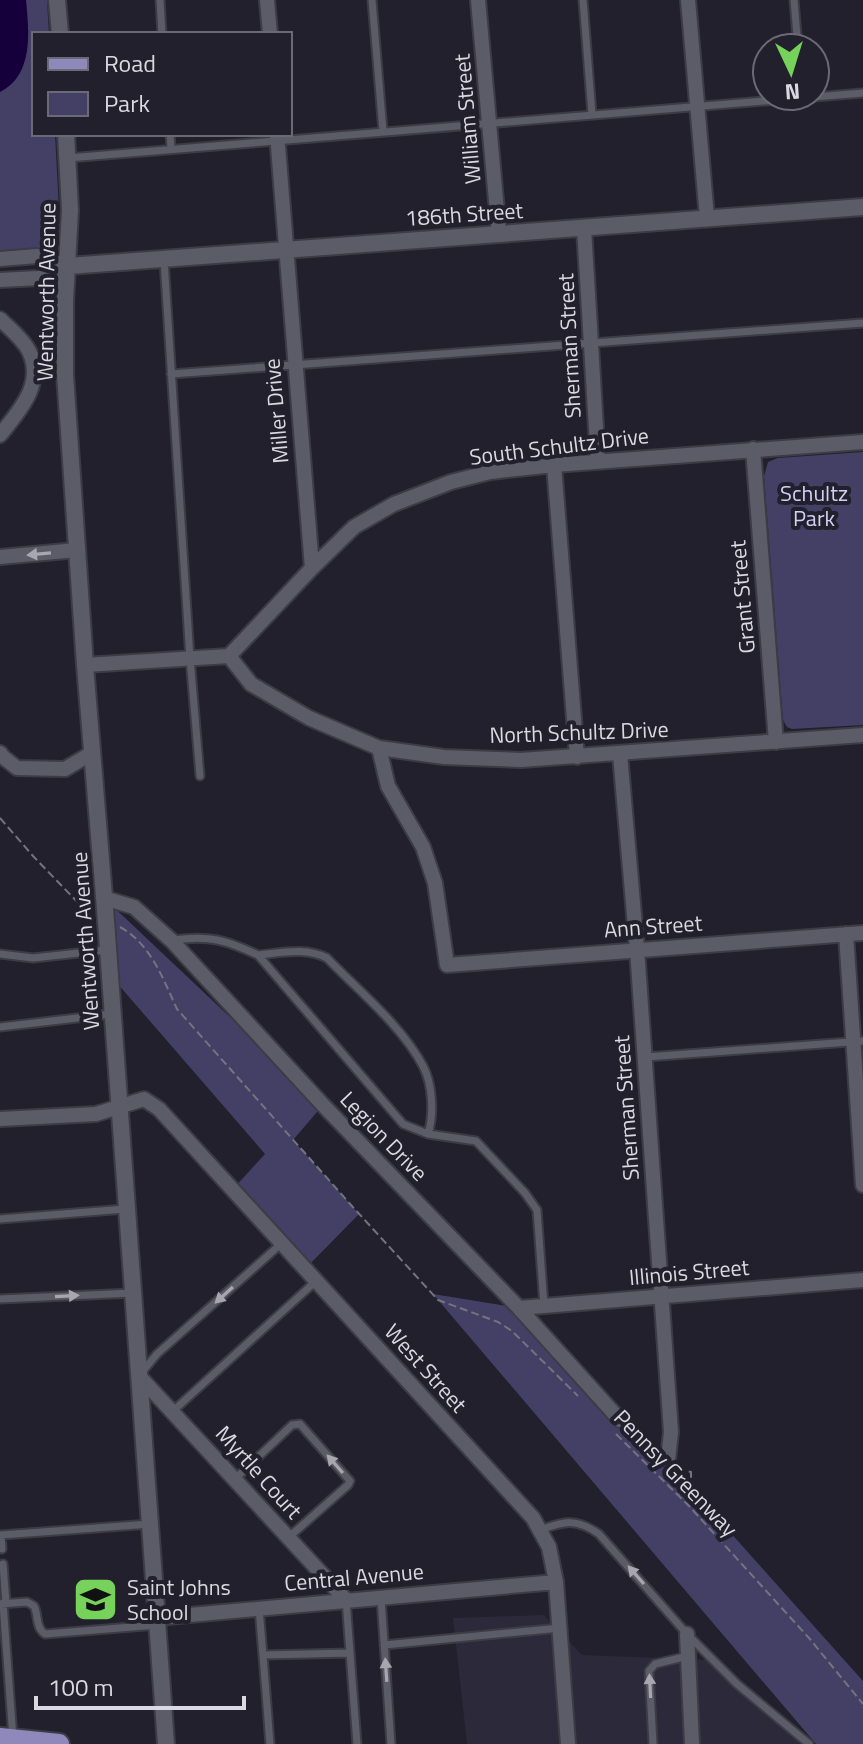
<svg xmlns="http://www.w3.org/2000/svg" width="863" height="1744" font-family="'Titillium Web',sans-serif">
<rect width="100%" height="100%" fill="#21202c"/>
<!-- built -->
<path fill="#2b293a" d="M544 1615 582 1655 713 1660 800 1744H467L453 1618Z"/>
<!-- green -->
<path fill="#443f65" d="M0 0H47L49 34H34V134H55L60 229 56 244 49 248 0 253Z
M863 452V725L792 729 787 727 783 720 764 476 768 462 778 458Z
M104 898 323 1105 293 1140 359 1214 305 1269 233 1189 265 1154 110 975Z
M433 1294 519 1308 620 1420 704 1503 863 1681V1744H816Z"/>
<!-- water -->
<path fill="#15003b" d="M0 0H26C29 32 34 75 0 92Z"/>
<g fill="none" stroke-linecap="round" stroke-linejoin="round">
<defs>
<path id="service" d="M160 0 162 34
M372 0 383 131
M583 0 592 114
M794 0 798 48
M170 134 171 149
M68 158 863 93
M164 260 190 658 200 776
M171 374 863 323
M174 940C209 935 226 940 258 955L403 1124 428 1134 476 1141 525 1193 537 1210 544 1306
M0 954 33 958 106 950
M258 955C281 953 305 947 327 958 359 991 402 1026 423 1066 433 1085 434 1115 428 1134
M0 1027 111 1014
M646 1057 863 1041
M0 1219 125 1209
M0 1299 133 1293
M142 1372 157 1354 282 1243
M173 1411 316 1281
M235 1479 292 1425 300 1424 350 1481 348 1485 289 1537
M540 1530C565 1521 576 1518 599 1534L687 1634 737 1684 809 1744
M2 1549 1 1535 150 1524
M3 1564 6 1603
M381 1598 391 1744
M346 1600 357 1744
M3 1603 13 1738
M0 1604 27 1602 34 1606C39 1616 35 1627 45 1634L157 1625
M259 1608 263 1656
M384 1645 560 1628
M270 1744 263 1655 350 1653
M653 1744 649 1671 655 1664 688 1656"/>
<path id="minor" d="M267 0 270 34
M478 0 499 234
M688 0 707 218
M277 134 312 568
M584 228 598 461
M0 259 37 256 68 266
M0 280 39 278 68 266
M0 319C10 329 23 339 29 351 45 384 19 411 0 435
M753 449 776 742
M554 465 577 757
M0 557 77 550
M229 656 312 568 354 527 394 504 451 482 490 472 554 465 863 442
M229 656 251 684 309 718 379 748 444 757 521 760 863 735
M85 665 229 656
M379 748 388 786 423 847 435 883 447 965 863 933
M0 753 3 757 17 768 65 769 92 753
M620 754 637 949 671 1432 668 1460
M104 898 134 907 172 941 323 1105 519 1308 620 1420
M846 934 863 1185
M0 1119 96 1114 144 1099 159 1109 533 1518 549 1547 556 1582 568 1744
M519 1308 863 1280
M139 1376 346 1600
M156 1618 556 1582
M687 1634 692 1744"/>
<path id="tertiary" d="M57 0 60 34
M66 134 70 210 65 301V374L85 665 106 921 166 1744
M68 266 863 207"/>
<path id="primary" d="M0 1738 59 1744"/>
</defs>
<!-- service casing -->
<use href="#service" stroke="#3d3c45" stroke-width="11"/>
<!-- minor casing -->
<use href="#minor" stroke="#3d3c45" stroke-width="18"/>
<!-- tertiary casing -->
<use href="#tertiary" stroke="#3d3c45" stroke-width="20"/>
<!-- primary casing -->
<use href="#primary" stroke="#3d3c45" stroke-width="24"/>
<!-- path -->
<path stroke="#75747e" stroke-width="2" stroke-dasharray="8 4" stroke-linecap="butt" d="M0 818 33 856 89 914
M120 927C151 944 163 979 177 1009L351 1205 438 1300 498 1322 512 1331 578 1396
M616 1434 689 1506 809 1638 863 1704
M677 1469 691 1472V1483L679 1494"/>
<!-- service -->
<use href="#service" stroke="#5c5b68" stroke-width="7"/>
<!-- minor -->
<use href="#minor" stroke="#5c5b68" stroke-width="14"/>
<!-- tertiary -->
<use href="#tertiary" stroke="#5c5b68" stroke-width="16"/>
<!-- primary -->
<use href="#primary" stroke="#8e89ba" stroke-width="20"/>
</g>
<!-- one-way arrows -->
<defs><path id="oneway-solid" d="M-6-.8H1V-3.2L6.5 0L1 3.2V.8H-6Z" transform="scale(2)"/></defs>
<g fill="#a8a7b1">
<use href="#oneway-solid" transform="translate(39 554) rotate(175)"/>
<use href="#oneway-solid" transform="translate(224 1295) rotate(138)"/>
<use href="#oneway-solid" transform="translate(67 1296) rotate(-3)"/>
<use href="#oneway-solid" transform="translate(335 1464) rotate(-131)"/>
<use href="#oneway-solid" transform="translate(636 1575) rotate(-131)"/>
<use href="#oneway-solid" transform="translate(386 1670) rotate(-94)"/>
<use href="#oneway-solid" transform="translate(650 1686) rotate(-93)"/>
</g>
<!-- icons -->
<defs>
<symbol id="school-square" viewBox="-11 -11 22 22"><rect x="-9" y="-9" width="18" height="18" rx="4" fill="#76d25a" stroke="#21202c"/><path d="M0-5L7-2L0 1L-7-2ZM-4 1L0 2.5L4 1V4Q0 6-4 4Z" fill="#111"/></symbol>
</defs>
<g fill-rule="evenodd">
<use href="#school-square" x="70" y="1574" width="51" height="51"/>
</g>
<g text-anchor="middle" stroke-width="8" stroke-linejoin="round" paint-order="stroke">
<!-- street labels -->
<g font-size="22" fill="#dad9e1" stroke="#21202c">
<text transform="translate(467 119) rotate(-95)" y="8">William Street</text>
<text transform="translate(464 214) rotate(-4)" y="8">186th Street</text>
<text transform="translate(46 292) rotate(-89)" y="8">Wentworth Avenue</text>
<text transform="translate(569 346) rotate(-93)" y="8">Sherman Street</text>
<text transform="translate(276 411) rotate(-95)" y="8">Miller Drive</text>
<text transform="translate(559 446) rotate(-7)" y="8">South Schultz Drive</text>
<text transform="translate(742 597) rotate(-95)" y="8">Grant Street</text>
<text transform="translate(579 732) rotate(-2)" y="8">North Schultz Drive</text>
<text transform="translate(653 926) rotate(-4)" y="8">Ann Street</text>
<text transform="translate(85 941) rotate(-94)" y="8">Wentworth Avenue</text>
<text transform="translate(626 1108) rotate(-94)" y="8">Sherman Street</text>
<text transform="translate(384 1136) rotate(46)" y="8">Legion Drive</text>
<text transform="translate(689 1272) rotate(-5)" y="8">Illinois Street</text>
<text transform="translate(426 1368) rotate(48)" y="8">West Street</text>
<text transform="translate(259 1472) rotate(48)" y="8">Myrtle Court</text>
<text transform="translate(676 1473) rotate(46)" y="8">Pennsy Greenway</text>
<text transform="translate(354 1577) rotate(-5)" y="8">Central Avenue</text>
</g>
<!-- park labels -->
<g font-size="22" fill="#d3d0f7" stroke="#21202c">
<text x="814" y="501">Schultz<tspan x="814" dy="25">Park</tspan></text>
</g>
<!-- poi labels -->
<g font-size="22" fill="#dad9e1" stroke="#21202c" text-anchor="start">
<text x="127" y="1595">Saint Johns<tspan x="127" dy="25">School</tspan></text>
</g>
</g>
<!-- legend -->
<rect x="32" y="32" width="260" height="104" fill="#21202c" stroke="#6b6a74" stroke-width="2"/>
<rect x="48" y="58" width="40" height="12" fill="#8e89ba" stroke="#6b6a74" stroke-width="2"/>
<text x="104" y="72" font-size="24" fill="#dad9e1">Road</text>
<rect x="48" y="92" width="40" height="24" fill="#443f65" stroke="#6b6a74" stroke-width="2"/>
<text x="104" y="112" font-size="24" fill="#dad9e1">Park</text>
<!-- north arrow -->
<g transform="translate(791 72) rotate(176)"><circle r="38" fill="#21202c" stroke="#6b6a74" stroke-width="2"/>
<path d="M0-6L14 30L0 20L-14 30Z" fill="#76d25a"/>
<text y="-12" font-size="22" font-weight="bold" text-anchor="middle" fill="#dad9e1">N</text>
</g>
<!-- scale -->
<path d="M36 1696v12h208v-12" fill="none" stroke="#dad9e1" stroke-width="4"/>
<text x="48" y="1696" font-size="24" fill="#dad9e1" stroke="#21202c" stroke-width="6" paint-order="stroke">100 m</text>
</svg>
